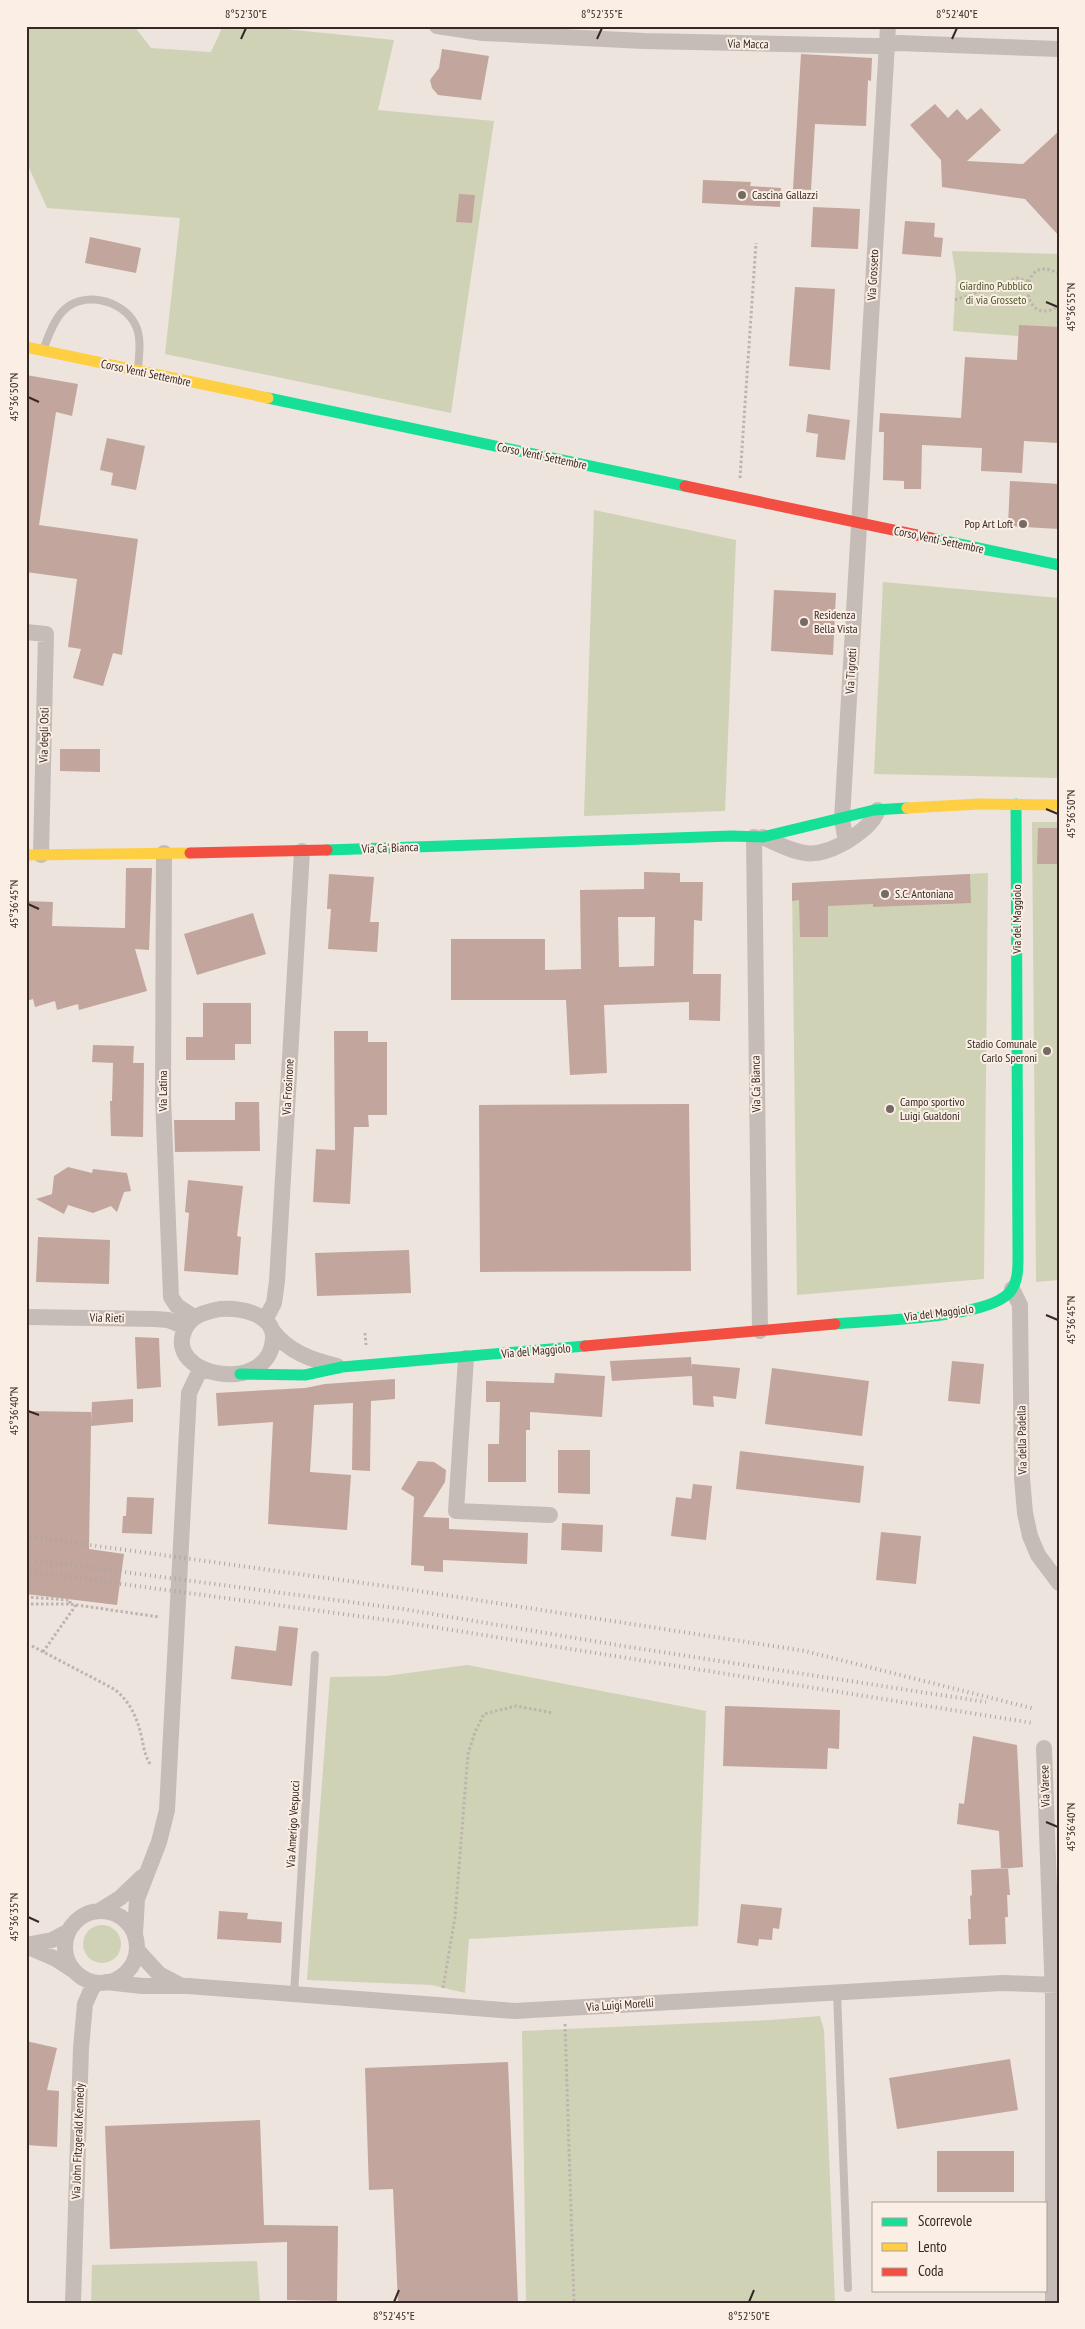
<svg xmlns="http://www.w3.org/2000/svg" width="1085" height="2329" font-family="'PT Sans Narrow',sans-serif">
<rect width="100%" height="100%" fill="#ede4dd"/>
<!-- green -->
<path fill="#d0d2b6" d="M26 26H134L151 48 211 52 223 26H255L394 40 378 110 494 121 451 413 165 354 180 218 47 208 26 161Z
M952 251 1059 254V327L1018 336 953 331 956 277Z
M594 510 736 540 725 811 584 816Z
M883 582 1059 598V778L874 774Z
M1032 822H1059V1280L1036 1282Z
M988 873 984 1279 797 1295 792 883Z
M467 1665 706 1711 698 1926 469 1939 465 1993 432 1985 307 1980 330 1677 386 1676Z
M83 1944a19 19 0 1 1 38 0a19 19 0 1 1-38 0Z
M820 2016 824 2030 835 2303H526L522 2031 770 2020Z
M257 2261 260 2303H91L92 2265Z"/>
<!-- building -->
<path fill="#c2a59d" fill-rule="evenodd" d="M442 49 489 56 481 100 438 95 432 88 430 80 439 68Z
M801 54 872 58 871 81 868 80 866 126 815 124 811 190 793 189Z
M935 104 948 118 957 109 967 120 981 108 1001 130 967 161 1023 164 1059 131V236L1025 199 942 187 941 160 910 125Z
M703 180 751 182 750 186 781 188 780 207 702 203Z
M459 194 475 195 472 223 456 222Z
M813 207 860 209 858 249 811 247Z
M905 221 935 223 934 237 943 238 941 257 902 254Z
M90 237 141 248 136 273 85 263Z
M795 287 835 289 830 370 789 366Z
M1019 325 1059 327V443L1024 441 1022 473 981 471 982 448 922 445 921 489H904V481L883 480 884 432H879L880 413 961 418 965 357 1017 360Z
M26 375 78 384 72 416 56 412 39 525 138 539 122 655 113 653 103 686 73 678 81 649 68 647 77 579 26 572Z
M808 414 850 420 845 460 816 457 818 434 806 432Z
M107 438 145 446 136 490 111 485 113 473 100 470Z
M1010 481 1059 484V529L1008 526Z
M774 590 836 593 833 655 771 651Z
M60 749H100V772L60 771Z
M1038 828H1059V864H1037Z
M126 868H152L149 950 135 949 147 991 79 1010 78 1004 57 1010 55 1001 35 1007 33 999 26 1001V901L53 902 52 926 125 928Z
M644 872 680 873V882H703L702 921 694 920 693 974H721L720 1021 689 1020V1002L604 1005 607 1073 570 1075 566 1000H451V939H545V970L581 969 580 890 644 889ZM618 917H655L654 966 619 967Z
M329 874 374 877 370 922H379L377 952 328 949 331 909H327Z
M970 874 971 903 873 907V904L828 906V937H800L799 900 792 901V883Z
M253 913 266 954 197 975 184 934Z
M203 1003H251V1044H235V1060H186V1037H203Z
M334 1031H368V1042H387V1115H368L369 1127H354L350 1204 313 1202 316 1149 335 1150Z
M93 1045 134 1046 133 1063H144L143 1137 111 1136 110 1101H112L113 1063 92 1062Z
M235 1102H259L260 1151 175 1152 174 1120H235Z
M689 1104 691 1271 480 1272 479 1105Z
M68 1167 92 1173 93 1169 127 1173 131 1191 124 1192 117 1212 111 1206 93 1213 68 1205 64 1214 36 1199 52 1194 54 1176Z
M188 1180 243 1186 237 1236 241 1237 238 1275 184 1271 189 1213 185 1212Z
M38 1237 110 1240 109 1284 36 1282Z
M409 1250 411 1293 317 1296 315 1253Z
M135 1337 159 1338 161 1387 137 1389Z
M691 1357 692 1371V1364L740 1368 736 1399 713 1396 714 1407 693 1405 692 1376 612 1381 610 1361Z
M952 1361 984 1364 980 1404 948 1401Z
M772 1368 869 1381 862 1436 765 1424Z
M555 1373 605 1376 602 1417 530 1412V1430H526V1482H488V1444H499L500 1402H486V1381L554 1383Z
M395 1379V1399L371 1401 370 1471 352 1470 353 1403 314 1405 310 1472 351 1475 347 1530 268 1524 273 1422 218 1426 216 1393 305 1388 325 1384Z
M133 1399V1422L91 1426 89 1549 124 1554 117 1605 26 1594V1411L91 1412V1422L92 1402Z
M558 1450H590V1494L558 1493Z
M740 1451 864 1466 860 1503 736 1489Z
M418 1461 434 1462 446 1470 445 1482 423 1517 449 1518V1529L528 1533 527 1564 443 1560V1572L424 1571V1566L411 1565 414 1497 401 1489Z
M693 1484 712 1486 706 1540 671 1536 676 1497 691 1499Z
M127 1497 154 1498 152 1534 122 1533 123 1516H126Z
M562 1523 603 1525 602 1552 561 1550Z
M881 1532 921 1536 916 1584 876 1580Z
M279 1626 298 1628 292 1686 231 1679 235 1646 276 1651Z
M725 1706 840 1710 839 1749 828 1748 827 1769 723 1766Z
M973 1736 1017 1745 1023 1867 1001 1869 999 1831 957 1824 959 1803 964 1804Z
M1008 1868 1010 1895H1007L1008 1917H1005L1006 1944 969 1945 968 1919H971L970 1896 972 1895 971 1870Z
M741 1904 782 1908 779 1929 773 1928 772 1940 759 1939 758 1946 737 1943Z
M219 1911 248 1913 247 1919 282 1922 281 1943 217 1939Z
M26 2041 57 2048 47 2090 59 2091 57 2147 26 2145Z
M1010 2059 1018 2110 897 2129 889 2078Z
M508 2062 518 2303H398L393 2189 369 2190 365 2068Z
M260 2120 264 2225 338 2226 337 2301 287 2300V2242L110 2249 105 2126Z
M937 2151H1014V2192H937Z"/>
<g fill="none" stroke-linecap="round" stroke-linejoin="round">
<!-- path -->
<path stroke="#beb4af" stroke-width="3" stroke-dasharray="2.5 2.5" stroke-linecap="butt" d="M1059 274C1017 248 1018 332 1059 306
M955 300 1017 278 1028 281
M740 478 756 243
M365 1333 366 1345
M26 1597 70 1600V1604
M26 1604H70L159 1617
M32 1646 114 1689C130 1701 138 1719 142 1739 144 1748 145 1757 151 1765
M43 1652 76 1605
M443 1988 455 1917 468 1754 475 1732 484 1714 516 1706 553 1713
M565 2024 574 2303"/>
<!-- lane -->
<path stroke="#c5bcb7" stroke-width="8" d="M43 350C48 337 53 322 62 312 81 290 122 299 135 324 142 337 139 355 138 369
M837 1992 848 2288
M294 1994 315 1655"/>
<!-- street -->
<path stroke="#c5bcb7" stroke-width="16" d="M437 26 483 33 644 41 873 46 898 43 1059 49
M26 632 46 634 41 855
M754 837 760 1331
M763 837C799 854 813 862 849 840 862 831 872 824 878 810
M846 842 842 819 888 26
M164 853 163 1097 171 1297 177 1306 194 1317
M1012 1289 1020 1305 1022 1478 1025 1513 1030 1536 1038 1555 1059 1583
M220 1309C239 1308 275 1313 273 1339 269 1397 162 1376 185 1329 192 1315 205 1312 220 1309Z
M26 1317 155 1319 168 1320 186 1327
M265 1320 274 1303 277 1281 302 851
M272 1330C288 1352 312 1360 337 1366
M466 1358 456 1511 550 1515
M1044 1748 1053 1998V2303
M65 1947a36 36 0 1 1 72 0a36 36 0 1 1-72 0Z
M99 1911 120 1898 142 1877
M135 1934 137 1899 159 1842 167 1810 189 1393 201 1368
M26 1945 52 1940 67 1932
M26 1946 56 1959 73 1970
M137 1950 159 1974 180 1985
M106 1982 142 1986H188L515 2011 1002 1983 1059 1985
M73 2303 81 2048 85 2004 92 1988 97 1983"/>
<!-- fast -->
<path stroke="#16e098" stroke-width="11" d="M268 398 685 486
M931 538 1059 565
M327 850 731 836 763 837 874 810 907 808
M835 1324C873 1320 985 1319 1009 1293 1019 1282 1018 1266 1018 1252L1016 804
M240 1374 305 1375 342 1367 585 1346"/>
<!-- slow -->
<path stroke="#ffcf43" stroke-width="11" d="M26 347 268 398
M907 808 979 804 1059 805
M26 855 190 853"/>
<!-- jam -->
<path stroke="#f24e42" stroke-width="11" d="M685 486 931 538
M190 853 327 850
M585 1346 835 1324"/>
<!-- rail -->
<path stroke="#ada5a1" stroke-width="4" stroke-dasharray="1 4" stroke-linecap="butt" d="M26 1536 406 1589 805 1651 1035 1709
M26 1559 403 1609 629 1647 986 1702
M26 1571 402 1622 1033 1723"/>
</g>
<!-- ticks -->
<path fill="none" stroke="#362925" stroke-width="2" d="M241 39 246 28M597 39 602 28M952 39 957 28M1046 302 1058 307M28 397 39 402M1046 809 1058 814M28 904 39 909M1046 1315 1058 1320M28 1411 39 1415M1046 1822 1058 1827M28 1917 39 1922M394 2302 399 2290M749 2302 754 2290"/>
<!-- markers -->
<g fill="#766a65" stroke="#fbeee4" stroke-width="2">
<circle cx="742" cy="195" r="5"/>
<circle cx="1023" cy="524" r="5"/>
<circle cx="804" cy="622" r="5"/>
<circle cx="885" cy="894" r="5"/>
<circle cx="1047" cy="1051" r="5"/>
<circle cx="890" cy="1109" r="5"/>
</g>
<g text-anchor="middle" stroke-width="4" stroke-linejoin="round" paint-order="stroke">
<!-- street labels -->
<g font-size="12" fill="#362925" stroke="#fbeee4">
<text transform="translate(748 44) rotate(1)" y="4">Via Macca</text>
<text transform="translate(873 275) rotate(-87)" y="4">Via Grosseto</text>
<text transform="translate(146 373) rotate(12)" y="4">Corso Venti Settembre</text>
<text transform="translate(542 456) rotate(12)" y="4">Corso Venti Settembre</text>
<text transform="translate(939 540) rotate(12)" y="4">Corso Venti Settembre</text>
<text transform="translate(851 671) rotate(-87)" y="4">Via Tigrotti</text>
<text transform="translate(44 735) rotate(-89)" y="4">Via degli Osti</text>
<text transform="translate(390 848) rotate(-2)" y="4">Via Ca' Bianca</text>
<text transform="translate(1017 919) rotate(-90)" y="4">Via del Maggiolo</text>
<text transform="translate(756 1084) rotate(-91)" y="4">Via Ca' Bianca</text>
<text transform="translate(288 1087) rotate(-87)" y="4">Via Frosinone</text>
<text transform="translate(163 1091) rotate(-90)" y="4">Via Latina</text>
<text transform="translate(939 1313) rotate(-7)" y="4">Via del Maggiolo</text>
<text transform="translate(107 1318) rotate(1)" y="4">Via Rieti</text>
<text transform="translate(536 1351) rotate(-5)" y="4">Via del Maggiolo</text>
<text transform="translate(1022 1440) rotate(-91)" y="4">Via della Padella</text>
<text transform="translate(1045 1786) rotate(-92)" y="4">Via Varese</text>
<text transform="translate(293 1824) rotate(-87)" y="4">Via Amerigo Vespucci</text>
<text transform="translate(620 2005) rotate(-4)" y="4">Via Luigi Morelli</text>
<text transform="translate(78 2141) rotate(-88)" y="4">Via John Fitzgerald Kennedy</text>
</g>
<!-- poi labels -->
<g font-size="12" fill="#362925" stroke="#fbeee4" text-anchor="start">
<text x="752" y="199">Cascina Gallazzi</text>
<text x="1013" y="528" text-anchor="end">Pop Art Loft</text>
<text x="814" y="619">Residenza<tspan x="814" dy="14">Bella Vista</tspan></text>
<text x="895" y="898">S.C. Antoniana</text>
<text x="1037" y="1048" text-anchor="end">Stadio Comunale<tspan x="1037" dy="14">Carlo Speroni</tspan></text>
<text x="900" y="1106">Campo sportivo<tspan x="900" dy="14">Luigi Gualdoni</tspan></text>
</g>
<!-- park labels -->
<g font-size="12" fill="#495627" stroke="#fbeee4">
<text x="996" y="290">Giardino Pubblico<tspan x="996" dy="14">di via Grosseto</tspan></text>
</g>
</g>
<!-- border -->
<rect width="1085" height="2329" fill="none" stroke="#fbeee4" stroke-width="55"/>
<!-- legend -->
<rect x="872" y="2202" width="175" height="90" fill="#fbeee4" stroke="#ac9f98"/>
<rect x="882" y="2218" width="25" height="8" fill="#16e098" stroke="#ac9f98"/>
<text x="918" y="2226" font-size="15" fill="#362925">Scorrevole</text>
<rect x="882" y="2243" width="25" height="8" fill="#ffcf43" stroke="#ac9f98"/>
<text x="918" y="2252" font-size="15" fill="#362925">Lento</text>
<rect x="882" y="2268" width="25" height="8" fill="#f24e42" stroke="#ac9f98"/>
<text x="918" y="2276" font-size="15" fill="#362925">Coda</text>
<rect x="28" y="28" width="1030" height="2274" fill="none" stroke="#362925" stroke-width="2"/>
<g font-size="12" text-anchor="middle" fill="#362925">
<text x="246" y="18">8°52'30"E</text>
<text x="602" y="18">8°52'35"E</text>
<text x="957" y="18">8°52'40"E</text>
<text transform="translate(1071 307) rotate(-90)" y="4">45°36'55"N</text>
<text transform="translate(14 397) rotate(-90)" y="4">45°36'50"N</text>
<text transform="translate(1071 814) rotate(-90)" y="4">45°36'50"N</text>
<text transform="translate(14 904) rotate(-90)" y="4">45°36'45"N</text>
<text transform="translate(1071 1320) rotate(-90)" y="4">45°36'45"N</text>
<text transform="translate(14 1411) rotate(-90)" y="4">45°36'40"N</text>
<text transform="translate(1071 1827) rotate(-90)" y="4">45°36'40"N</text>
<text transform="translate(14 1917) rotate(-90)" y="4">45°36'35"N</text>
<text x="394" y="2320">8°52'45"E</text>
<text x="749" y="2320">8°52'50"E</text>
</g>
</svg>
